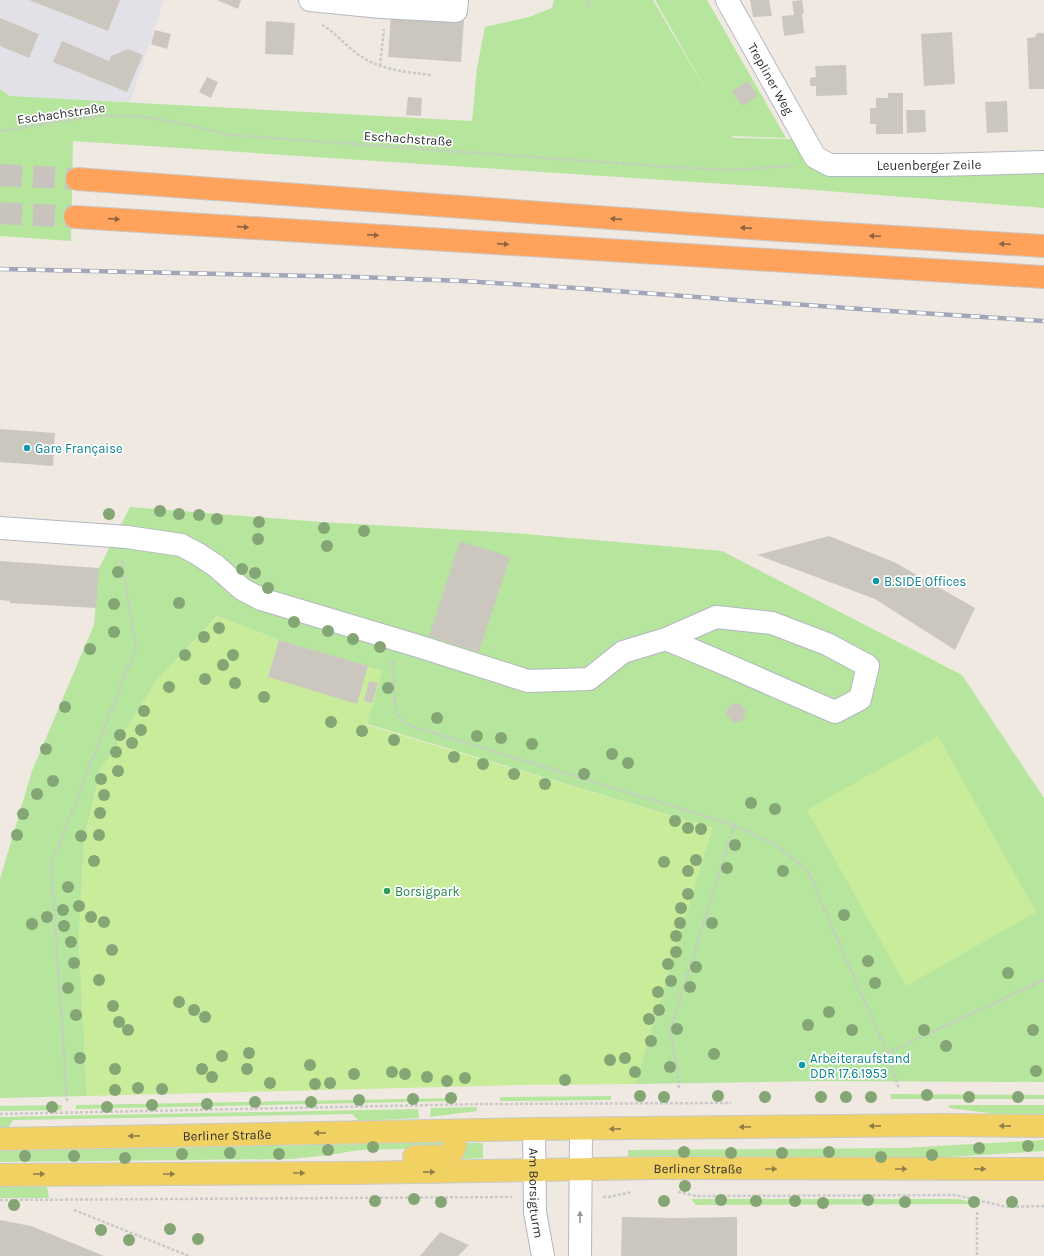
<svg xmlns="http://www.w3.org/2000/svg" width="1044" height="1256" font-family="Karla,sans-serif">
<rect width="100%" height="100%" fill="#efe9e1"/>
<!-- industrial -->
<path fill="#e3e1e8" d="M0 0H164L130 102 10 96 0 89Z"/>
<!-- green -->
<path fill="#b6e59e" d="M554 0H653L711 99 655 0H707L786 138 732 136 733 138 790 139 799 136 806 151 937 174H1044V208L802 189 73 141 71 241 0 236V89L10 96 472 121 477 68 485 27 529 17 552 8Z
M130 507 321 522 513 533 722 551 962 675 1044 798V1082L824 1081 635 1084 712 828 367 724 382 671 279 640 217 616 157 680 100 771 84 841 79 940 87 1096 0 1098V879L32 771 94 625 99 568Z
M890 1094 1044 1095V1099H891Z
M611 1096V1100L500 1101V1097Z
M457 1098 456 1101 76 1109V1105Z
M62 1105 61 1110 0 1111V1106Z
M949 1105H1044V1117L997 1114 949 1108Z
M476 1107 477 1111 430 1117 431 1108Z
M418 1109 419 1118 359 1121 352 1114 13 1120 8 1128H0V1117Z
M1044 1140V1151L949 1157 628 1158V1150L904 1148Z
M442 1142 444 1145 442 1148 359 1150 329 1155 291 1159 0 1162V1151L323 1145Z
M465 1143H483V1158L466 1159 461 1158Z
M0 1186 47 1187 49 1198H0Z
M691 1199H958L982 1204 696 1205Z"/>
<!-- pitch -->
<path fill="#c9ec9a" d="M217 616 279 640 382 671 367 725 712 828 635 1084 515 1085 87 1096 79 940 84 841 100 771 157 680Z
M938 736 1036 912 906 986 807 810Z"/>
<!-- building -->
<path fill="#cbc7bf" d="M29 0H120L108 31Z
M217 0H241L238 9Z
M750 0H769L772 16 753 17Z
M802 0 804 14H802L804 33 784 36 782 16 794 15 792 1Z
M391 15 464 20 461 62 388 57Z
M0 18 39 34 29 58 0 46Z
M266 21 295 23 293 55 265 54Z
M155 30 171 34 167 49 151 44Z
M952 32 955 84 924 86 921 34Z
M1037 33H1043L1044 34V89H1029L1027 38 1035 37Z
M62 41 109 61 111 56 128 49 143 55 127 92 53 62Z
M846 65 847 95 816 96V86H810V78L816 77 815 66Z
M207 77 218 82 211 98 199 92Z
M748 81 758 96 742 106 732 91Z
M888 93H903V134H876V124H870V108H876V98H888Z
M408 97 422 98 421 116 406 115Z
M1007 101 1008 132 987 133 985 102Z
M906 110H925L926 132 907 133Z
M0 429 55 433 53 466 0 462Z
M829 536 894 562 975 608 955 650 875 599 757 555Z
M460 541 510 557 479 652 429 636Z
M0 561 99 568 96 608 10 603V601L0 600Z
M279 640 368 666 357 704 268 677Z
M369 681 378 683 372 703 364 701Z
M740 703 746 711 743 720 733 723 726 714 730 705Z
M622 1217 674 1218 737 1217V1256H621Z
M0 1220 31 1226 104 1256H0Z
M440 1232 469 1245 458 1256H420Z"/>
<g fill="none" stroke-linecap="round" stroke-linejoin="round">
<!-- highway-tunnel -->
<path stroke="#c8c4bd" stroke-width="22" stroke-dasharray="22 11" stroke-linecap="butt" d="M0 175 77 179
M0 213 75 217"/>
<defs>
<g id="minor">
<path d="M310 0 381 7 456 11 457 0"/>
<path id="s1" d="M727 0 815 157 830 165H938L1044 162"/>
<path d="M0 528 127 537 181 545 198 554 216 566 242 589 261 599 418 646 528 681 589 679 623 652 666 639 716 617 772 623 827 644 868 666 860 699 835 712 718 661 666 639"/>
<path id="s2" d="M534 1129 535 1212 543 1256"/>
<path d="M580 1256 581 1129"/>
</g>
<g id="major">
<path id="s3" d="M0 1139 534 1129 943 1125 1044 1126"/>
<path d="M414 1157 444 1156 452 1153 455 1146 454 1131"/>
<path id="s4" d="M0 1175 352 1173 657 1168 1044 1169"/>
</g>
<path id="highway" d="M77 179 763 229 1044 246
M75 217 1044 277"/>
</defs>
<!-- minor casing -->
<use href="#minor" stroke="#b4b7c1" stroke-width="24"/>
<!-- major casing -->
<use href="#major" stroke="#c9c9c9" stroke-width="24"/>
<!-- highway casing -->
<use href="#highway" stroke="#c9c9c9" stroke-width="24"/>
<!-- path -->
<path stroke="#c9c9c9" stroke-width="2.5" stroke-dasharray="3 2" stroke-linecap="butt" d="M588 0 589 9
M322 25C335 32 344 44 355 52 378 70 404 72 431 75
M380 66 384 29
M0 131C36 126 73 117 109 116 150 114 191 126 230 135L671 167 733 170 786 166 794 164
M393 661 395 712 405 724 734 825 776 845 808 871 887 1053 899 1089
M887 1053 1044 980
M679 1088 677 1066 670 1032 734 825
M67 1101 51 865 136 647 122 565 123 559
M0 1114 482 1104 731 1103
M678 1192 697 1196 955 1195 1007 1207 1044 1206
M603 1197H609L632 1192
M0 1200 512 1197
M74 1210 189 1256
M977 1212V1256"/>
<!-- minor -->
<use href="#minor" stroke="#fff" stroke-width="22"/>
<!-- major -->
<use href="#major" stroke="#f2d163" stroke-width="22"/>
<!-- highway -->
<use href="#highway" stroke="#ffa35c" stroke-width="22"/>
<defs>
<path id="rail" d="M0 269 358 277 463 281 575 288 874 310 1044 321"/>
</defs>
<!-- rail casing -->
<use href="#rail" stroke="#a3a6b8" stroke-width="4.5"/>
<!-- rail -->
<use href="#rail" stroke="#fff" stroke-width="3" stroke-dasharray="9" stroke-linecap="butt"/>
</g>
<!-- trees -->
<g fill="#84a574">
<circle cx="160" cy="511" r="6"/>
<circle cx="109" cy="514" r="6"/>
<circle cx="179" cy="514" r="6"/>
<circle cx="199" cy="515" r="6"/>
<circle cx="217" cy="519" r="6"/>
<circle cx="259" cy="522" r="6"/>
<circle cx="324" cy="528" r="6"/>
<circle cx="364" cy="531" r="6"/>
<circle cx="258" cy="539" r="6"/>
<circle cx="327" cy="546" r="6"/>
<circle cx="242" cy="569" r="6"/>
<circle cx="118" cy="572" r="6"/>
<circle cx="255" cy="573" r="6"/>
<circle cx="268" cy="588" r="6"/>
<circle cx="179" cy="603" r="6"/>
<circle cx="114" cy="604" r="6"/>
<circle cx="294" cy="622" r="6"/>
<circle cx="219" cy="628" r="6"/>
<circle cx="328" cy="631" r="6"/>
<circle cx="114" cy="632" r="6"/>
<circle cx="204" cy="637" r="6"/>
<circle cx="353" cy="639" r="6"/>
<circle cx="380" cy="647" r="6"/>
<circle cx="90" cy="649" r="6"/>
<circle cx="185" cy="655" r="6"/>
<circle cx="233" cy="655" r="6"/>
<circle cx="223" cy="665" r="6"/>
<circle cx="205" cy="679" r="6"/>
<circle cx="235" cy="683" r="6"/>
<circle cx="169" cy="687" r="6"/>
<circle cx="388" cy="688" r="6"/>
<circle cx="264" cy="697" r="6"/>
<circle cx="65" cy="707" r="6"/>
<circle cx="144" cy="711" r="6"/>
<circle cx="437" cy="718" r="6"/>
<circle cx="331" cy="722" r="6"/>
<circle cx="141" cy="730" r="6"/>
<circle cx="362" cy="731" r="6"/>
<circle cx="120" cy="735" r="6"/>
<circle cx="477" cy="736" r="6"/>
<circle cx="501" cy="738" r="6"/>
<circle cx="394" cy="740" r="6"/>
<circle cx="132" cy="743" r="6"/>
<circle cx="532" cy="744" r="6"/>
<circle cx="46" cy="749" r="6"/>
<circle cx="116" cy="752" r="6"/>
<circle cx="612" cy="754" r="6"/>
<circle cx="454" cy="757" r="6"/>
<circle cx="628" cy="763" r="6"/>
<circle cx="483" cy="764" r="6"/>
<circle cx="118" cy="771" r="6"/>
<circle cx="514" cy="774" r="6"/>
<circle cx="584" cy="774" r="6"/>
<circle cx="101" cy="779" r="6"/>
<circle cx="53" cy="781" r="6"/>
<circle cx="545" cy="784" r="6"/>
<circle cx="37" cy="794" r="6"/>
<circle cx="104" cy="795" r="6"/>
<circle cx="751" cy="803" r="6"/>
<circle cx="775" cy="809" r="6"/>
<circle cx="100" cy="813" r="6"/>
<circle cx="23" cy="814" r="6"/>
<circle cx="675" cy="821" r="6"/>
<circle cx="688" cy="828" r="6"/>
<circle cx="701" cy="829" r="6"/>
<circle cx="17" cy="835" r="6"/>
<circle cx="99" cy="835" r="6"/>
<circle cx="81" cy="836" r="6"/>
<circle cx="735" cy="845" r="6"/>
<circle cx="696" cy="860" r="6"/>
<circle cx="94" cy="861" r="6"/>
<circle cx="664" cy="862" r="6"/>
<circle cx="727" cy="868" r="6"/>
<circle cx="688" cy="871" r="6"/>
<circle cx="783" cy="871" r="6"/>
<circle cx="68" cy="887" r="6"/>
<circle cx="688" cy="894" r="6"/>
<circle cx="79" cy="906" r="6"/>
<circle cx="681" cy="908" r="6"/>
<circle cx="63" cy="910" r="6"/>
<circle cx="844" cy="915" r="6"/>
<circle cx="47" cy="917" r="6"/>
<circle cx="91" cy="917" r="6"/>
<circle cx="104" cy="922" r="6"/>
<circle cx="680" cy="923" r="6"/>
<circle cx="712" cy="923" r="6"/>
<circle cx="32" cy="924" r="6"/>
<circle cx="64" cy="926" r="6"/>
<circle cx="676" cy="936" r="6"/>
<circle cx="71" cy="942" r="6"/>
<circle cx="112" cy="950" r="6"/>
<circle cx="676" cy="952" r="6"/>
<circle cx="868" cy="961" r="6"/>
<circle cx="74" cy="963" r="6"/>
<circle cx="668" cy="964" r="6"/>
<circle cx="696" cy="967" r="6"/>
<circle cx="1008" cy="973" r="6"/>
<circle cx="99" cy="980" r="6"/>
<circle cx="671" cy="981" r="6"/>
<circle cx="875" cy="983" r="6"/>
<circle cx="690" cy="987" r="6"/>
<circle cx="68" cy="988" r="6"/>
<circle cx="658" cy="992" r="6"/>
<circle cx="179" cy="1002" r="6"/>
<circle cx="113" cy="1006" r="6"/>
<circle cx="194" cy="1010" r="6"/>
<circle cx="659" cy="1010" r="6"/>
<circle cx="829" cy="1012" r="6"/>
<circle cx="76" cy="1015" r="6"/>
<circle cx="205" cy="1017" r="6"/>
<circle cx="649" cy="1019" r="6"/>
<circle cx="119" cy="1022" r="6"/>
<circle cx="808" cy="1025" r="6"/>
<circle cx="677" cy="1029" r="6"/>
<circle cx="128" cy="1030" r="6"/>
<circle cx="852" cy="1030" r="6"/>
<circle cx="924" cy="1030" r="6"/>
<circle cx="1033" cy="1030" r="6"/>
<circle cx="651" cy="1041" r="6"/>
<circle cx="946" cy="1046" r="6"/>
<circle cx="249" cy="1053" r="6"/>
<circle cx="714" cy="1054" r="6"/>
<circle cx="222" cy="1056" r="6"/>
<circle cx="80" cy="1058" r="6"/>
<circle cx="625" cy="1058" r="6"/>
<circle cx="610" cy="1060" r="6"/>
<circle cx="310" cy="1065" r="6"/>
<circle cx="670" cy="1067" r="6"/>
<circle cx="115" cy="1069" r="6"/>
<circle cx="202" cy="1069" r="6"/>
<circle cx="247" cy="1069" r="6"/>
<circle cx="1036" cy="1071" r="6"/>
<circle cx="392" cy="1072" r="6"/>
<circle cx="635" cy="1072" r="6"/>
<circle cx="354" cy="1074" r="6"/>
<circle cx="405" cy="1074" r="6"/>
<circle cx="212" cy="1077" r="6"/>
<circle cx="427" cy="1077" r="6"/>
<circle cx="465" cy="1078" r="6"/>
<circle cx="565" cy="1080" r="6"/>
<circle cx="447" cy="1081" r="6"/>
<circle cx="270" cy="1083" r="6"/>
<circle cx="330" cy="1083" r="6"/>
<circle cx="315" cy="1084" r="6"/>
<circle cx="138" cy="1088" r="6"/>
<circle cx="162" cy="1089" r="6"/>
<circle cx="115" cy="1090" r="6"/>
<circle cx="927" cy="1095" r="6"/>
<circle cx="640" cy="1096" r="6"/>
<circle cx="718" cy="1096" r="6"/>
<circle cx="664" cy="1097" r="6"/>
<circle cx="765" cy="1097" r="6"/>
<circle cx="821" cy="1097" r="6"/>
<circle cx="846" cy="1097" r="6"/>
<circle cx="871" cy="1097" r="6"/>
<circle cx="969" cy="1097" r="6"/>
<circle cx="1018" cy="1097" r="6"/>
<circle cx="451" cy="1098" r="6"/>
<circle cx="413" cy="1099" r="6"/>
<circle cx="359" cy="1100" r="6"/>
<circle cx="255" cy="1102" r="6"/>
<circle cx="311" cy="1102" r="6"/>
<circle cx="207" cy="1104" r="6"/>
<circle cx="152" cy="1105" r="6"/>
<circle cx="52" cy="1107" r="6"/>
<circle cx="107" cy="1107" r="6"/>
<circle cx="1028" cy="1146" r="6"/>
<circle cx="373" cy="1147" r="6"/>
<circle cx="979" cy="1148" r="6"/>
<circle cx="328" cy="1150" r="6"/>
<circle cx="684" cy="1152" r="6"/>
<circle cx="829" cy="1152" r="6"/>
<circle cx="230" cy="1153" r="6"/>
<circle cx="731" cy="1153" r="6"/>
<circle cx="782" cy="1153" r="6"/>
<circle cx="182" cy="1154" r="6"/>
<circle cx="279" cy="1154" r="6"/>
<circle cx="932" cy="1155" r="6"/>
<circle cx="25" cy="1156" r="6"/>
<circle cx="74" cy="1156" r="6"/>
<circle cx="881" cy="1157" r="6"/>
<circle cx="125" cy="1158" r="6"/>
<circle cx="685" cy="1186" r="6"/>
<circle cx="414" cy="1199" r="6"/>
<circle cx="721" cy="1200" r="6"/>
<circle cx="868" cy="1200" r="6"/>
<circle cx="375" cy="1201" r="6"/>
<circle cx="664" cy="1201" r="6"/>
<circle cx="756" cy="1201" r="6"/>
<circle cx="795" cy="1201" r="6"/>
<circle cx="441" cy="1202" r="6"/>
<circle cx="905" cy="1202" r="6"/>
<circle cx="974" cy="1202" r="6"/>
<circle cx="1012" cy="1202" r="6"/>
<circle cx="823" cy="1203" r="6"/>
<circle cx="14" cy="1205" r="6"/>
<circle cx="170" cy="1229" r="6"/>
<circle cx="101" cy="1230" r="6"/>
<circle cx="198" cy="1239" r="6"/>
<circle cx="129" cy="1240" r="6"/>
</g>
<!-- one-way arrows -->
<defs><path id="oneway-solid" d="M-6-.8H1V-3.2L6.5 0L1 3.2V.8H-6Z"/></defs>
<g fill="#8c6343">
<use href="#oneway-solid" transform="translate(114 219) rotate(4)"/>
<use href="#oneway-solid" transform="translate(616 219) rotate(-176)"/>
<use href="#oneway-solid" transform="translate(243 227) rotate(4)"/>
<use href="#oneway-solid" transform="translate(746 228) rotate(-176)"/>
<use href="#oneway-solid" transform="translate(373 235) rotate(4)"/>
<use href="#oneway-solid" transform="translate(875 236) rotate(-177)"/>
<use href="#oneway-solid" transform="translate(503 244) rotate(4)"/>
<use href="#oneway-solid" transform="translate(1005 244) rotate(-177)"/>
</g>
<g fill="#908048">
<use href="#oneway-solid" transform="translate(875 1126) rotate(179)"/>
<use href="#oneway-solid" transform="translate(1005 1126) rotate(-179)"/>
<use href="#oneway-solid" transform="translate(745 1127) rotate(179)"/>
<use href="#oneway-solid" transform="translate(615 1129) rotate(179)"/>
<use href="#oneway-solid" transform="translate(320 1133) rotate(179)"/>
<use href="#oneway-solid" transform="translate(134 1136) rotate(179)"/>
<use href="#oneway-solid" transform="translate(771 1169)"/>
<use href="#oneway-solid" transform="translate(901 1169)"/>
<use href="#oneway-solid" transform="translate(980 1169)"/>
<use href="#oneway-solid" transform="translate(429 1172) rotate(-1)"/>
<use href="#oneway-solid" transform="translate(299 1173)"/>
<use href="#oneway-solid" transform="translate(39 1174)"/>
<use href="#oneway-solid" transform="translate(169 1174)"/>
</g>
<use fill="#969696" href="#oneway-solid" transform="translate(580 1217) rotate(-90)"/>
<!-- markers -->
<g fill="#0f9aa8" stroke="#fff" stroke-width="1.5">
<circle cx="27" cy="448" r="4"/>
<circle cx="876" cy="581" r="4"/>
<circle cx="802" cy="1065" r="4"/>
</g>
<circle fill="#2e9e5b" stroke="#fff" stroke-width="1.5" cx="387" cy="891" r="4"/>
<g text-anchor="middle" stroke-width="3.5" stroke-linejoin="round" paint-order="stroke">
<!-- street labels -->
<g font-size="13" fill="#2e2e2e" stroke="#fff">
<text dy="5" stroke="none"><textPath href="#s1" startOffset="90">Trepliner Weg</textPath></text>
<text transform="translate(61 113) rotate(-8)" y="5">Eschachstraße</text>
<text transform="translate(408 138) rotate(4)" y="5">Eschachstraße</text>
<text dy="5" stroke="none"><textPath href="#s1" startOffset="296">Leuenberger Zeile</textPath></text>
<text dy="5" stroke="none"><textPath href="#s3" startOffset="227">Berliner Straße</textPath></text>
<text dy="5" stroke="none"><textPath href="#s4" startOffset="698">Berliner Straße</textPath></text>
<text dy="5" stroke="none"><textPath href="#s2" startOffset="64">Am Borsigturm</textPath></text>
</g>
<!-- culture labels -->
<g font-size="13" fill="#0d838f" stroke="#fff" text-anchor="start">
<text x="35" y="453">Gare Française</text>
<text x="884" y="586">B.SIDE Offices</text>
<text x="810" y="1063">Arbeiteraufstand<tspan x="810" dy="15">DDR 17.6.1953</tspan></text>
</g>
<!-- leisure labels -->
<g font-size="13" fill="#27864d" stroke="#fff" text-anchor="start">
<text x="395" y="896">Borsigpark</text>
</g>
</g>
</svg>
